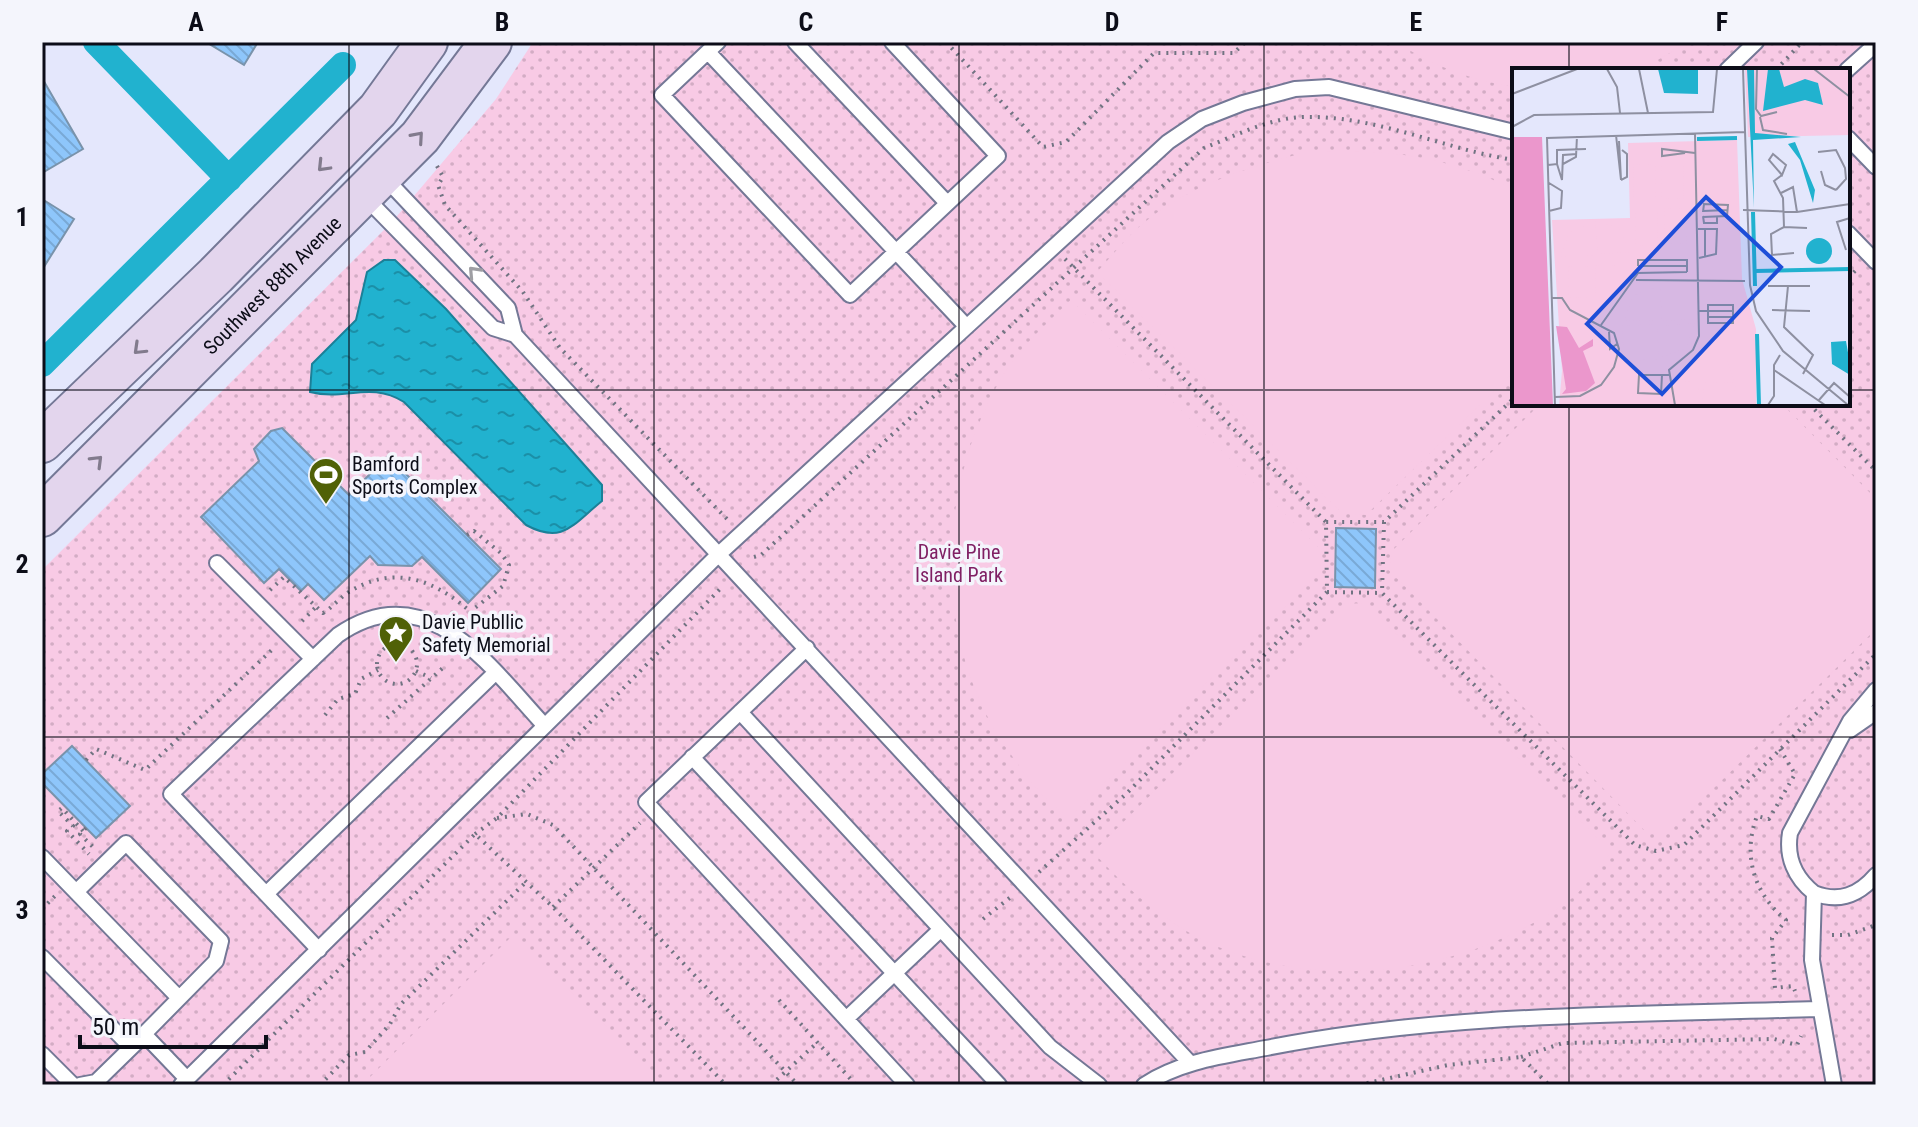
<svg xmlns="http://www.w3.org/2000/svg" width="1918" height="1127" font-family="'Roboto Condensed',sans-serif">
<defs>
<pattern id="grass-dots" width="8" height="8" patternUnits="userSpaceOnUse" patternTransform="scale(2)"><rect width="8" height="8" fill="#f8cae5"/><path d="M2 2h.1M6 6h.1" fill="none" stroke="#d3acc4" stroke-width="1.8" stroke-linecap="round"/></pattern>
<pattern id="water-ripples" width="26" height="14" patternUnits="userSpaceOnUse" patternTransform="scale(2)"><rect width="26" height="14" fill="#21b2cf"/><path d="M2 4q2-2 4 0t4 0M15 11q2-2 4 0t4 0" fill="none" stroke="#1b8fa7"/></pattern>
<pattern id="building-back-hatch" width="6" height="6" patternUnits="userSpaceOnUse" patternTransform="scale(2)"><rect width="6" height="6" fill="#8ec6fb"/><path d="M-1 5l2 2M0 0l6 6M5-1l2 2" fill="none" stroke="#79a9d6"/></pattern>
</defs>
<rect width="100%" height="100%" fill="#e4e7fc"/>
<!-- grass -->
<path fill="url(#grass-dots)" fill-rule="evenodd" d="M533 42H1876V1085H42V570L392 222 496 99ZM1514 70H1848V404H1514Z"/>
<!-- pitch -->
<path fill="#f8cae5" d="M1396 42H1689L1640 70H1514V87C1471 80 1433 66 1396 42Z
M1310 151C1393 151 1437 153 1514 189V372L1366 515 1342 513 1097 272C1113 255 1127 236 1145 222 1193 183 1251 167 1310 151Z
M1071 300 1321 550 1320 572 1070 817C1045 802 1029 780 1012 756 933 649 934 496 999 382 1016 351 1045 325 1071 300Z
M1540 404H1782L1876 499V629L1666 835 1647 833 1389 570 1392 551Z
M1366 603 1611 852C1599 866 1587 886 1572 898 1472 973 1322 995 1207 942 1163 921 1125 887 1093 852L1344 604Z
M514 934 664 1085H362Z"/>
<!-- water -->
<path fill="url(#water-ripples)" stroke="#1b8098" stroke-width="2" d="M384 260H395L446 309 602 485V501C573 524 563 545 526 525L404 402C370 381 346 401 310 392L312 364 356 320 367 272Z"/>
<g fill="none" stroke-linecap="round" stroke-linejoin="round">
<!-- canal -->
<path stroke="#21b2cf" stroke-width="26" d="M96 42 229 179
M42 364 343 65"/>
</g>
<!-- building -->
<path fill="url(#building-back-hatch)" stroke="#7993ab" stroke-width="2" d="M206 42H258L244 65Z
M42 78 83 149 42 173Z
M42 199 74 219 42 270Z
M282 428 349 495 388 456 501 569 468 603 422 557 412 566 378 565 370 556 324 600 308 584 301 591 279 569 264 583 201 517 259 461 254 449 271 431Z
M1336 528 1376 529 1375 588 1335 587Z
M72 746 130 806 96 838 42 783V774Z"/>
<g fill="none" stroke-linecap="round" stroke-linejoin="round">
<defs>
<path id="service" d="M718 42 662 95 850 295 998 156 892 42
M795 42 947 203
M708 52 966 326
M1727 70 1756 42
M1847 70 1876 44
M1848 138 1876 167
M385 178 508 308 515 335 1190 1063
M365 197 493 328 515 335
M1848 233 1876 262
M217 563 313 659
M807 648 646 802 907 1085
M740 712 1050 1047 1099 1085
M1850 730 1876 712
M692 757 999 1085
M42 857 179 998
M76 892 126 843 221 941 216 961 144 1034 187 1079
M1814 893C1839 903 1859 895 1876 875
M266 894 495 673
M319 950 171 794 338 635C427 573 490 667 545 726
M42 957 131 1047
M846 1019 940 930
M42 1054 73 1085
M80 1085 96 1082 138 1041
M181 1085 719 554 1168 142 1202 119 1243 103 1295 89 1329 87 1514 132
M1144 1085C1181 1061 1224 1056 1266 1048 1447 1012 1634 1015 1818 1009
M1834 1085 1812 960 1814 893C1795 878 1786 857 1790 833L1850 721 1876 690"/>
<g id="secondary">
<path d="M42 442 216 275 378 110 427 42"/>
<path id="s1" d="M42 516 420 137 491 42"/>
</g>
</defs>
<!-- service casing -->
<use href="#service" stroke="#747896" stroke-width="18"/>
<!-- secondary casing -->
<use href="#secondary" stroke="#747896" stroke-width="44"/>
<!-- path -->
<path stroke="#717382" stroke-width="4" stroke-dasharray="2 6" stroke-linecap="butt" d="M946 42 1043 147 1066 142 1154 53H1234L1245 42
M1776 70 1802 42
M437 166 443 177 438 185 445 205 523 292 560 348 727 519
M1065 259 1326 522
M1848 278 1857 269
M1809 404 1876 471
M1384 522 1382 593 1635 845 1656 851 1684 845 1876 654
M467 535 474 531 502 554 509 565 503 586 471 611
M754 557 761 555 1204 148C1234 136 1270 118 1303 117 1376 115 1443 149 1514 160
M270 590 284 577 323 613C333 607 341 596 352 590 408 558 455 593 492 633L487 639
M1327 592 1382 593
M302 621 315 608
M377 664a20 20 0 1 1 40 0a20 20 0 1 1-40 0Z
M416 671 431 678
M325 715 338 699 355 694 361 679 378 670
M387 718 445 666
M1780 749 1795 774 1769 819 1757 816C1742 855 1754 894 1786 920L1772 938 1775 988 1793 986 1795 991
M86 760 96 749 145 770 275 647
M497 818 527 814 553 825 798 1085
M86 828 80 834 95 849
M83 831 62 808 58 811 73 826 67 831 89 854
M475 834 497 818 721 588
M1039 872 1126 794 1327 592 1326 522H1384L1514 398
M553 907 640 823
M42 909 56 895
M983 919 1012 896
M1832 935H1848L1876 925
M779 1000 856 1085
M1521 1057 1563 1043 1774 1039 1797 1045 1801 1036
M223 1085 475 834 553 907 726 1085
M320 1085 349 1055 365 1052 390 1024 401 1004 524 884
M771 1085 818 1042
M1359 1085 1448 1065 1521 1057 1549 1085"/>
<!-- service -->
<use href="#service" stroke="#fff" stroke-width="14"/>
<!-- secondary -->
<use href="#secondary" stroke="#e3d5ed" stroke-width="40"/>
</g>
<!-- one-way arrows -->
<defs><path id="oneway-chevron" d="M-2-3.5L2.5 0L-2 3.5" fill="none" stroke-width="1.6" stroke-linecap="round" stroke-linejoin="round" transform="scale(2)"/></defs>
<g stroke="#827b8d">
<use href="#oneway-chevron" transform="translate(418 137) rotate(-49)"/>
<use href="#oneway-chevron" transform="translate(323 166) rotate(134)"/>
<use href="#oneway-chevron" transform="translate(139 349) rotate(136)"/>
<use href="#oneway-chevron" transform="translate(97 461) rotate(-45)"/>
</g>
<use stroke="#9e9ea3" href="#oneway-chevron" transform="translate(474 272) rotate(-133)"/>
<!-- grid -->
<path fill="none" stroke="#0c0d18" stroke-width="2" stroke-opacity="0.55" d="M349 42V1085M654 42V1085M959 42V1085M1264 42V1085M1569 42V70M42 390H1514M1848 390H1876M1569 404V1085M42 737H1876"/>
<!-- icons -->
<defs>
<symbol id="stadium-pin" viewBox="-11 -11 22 30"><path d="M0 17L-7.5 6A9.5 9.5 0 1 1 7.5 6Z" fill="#506107" stroke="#f4f5fc"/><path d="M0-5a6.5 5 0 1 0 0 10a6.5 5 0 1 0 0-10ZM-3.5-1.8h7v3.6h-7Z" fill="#fff"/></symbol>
<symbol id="sight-pin" viewBox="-11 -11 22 30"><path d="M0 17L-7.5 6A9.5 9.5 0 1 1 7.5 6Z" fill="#506107" stroke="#f4f5fc"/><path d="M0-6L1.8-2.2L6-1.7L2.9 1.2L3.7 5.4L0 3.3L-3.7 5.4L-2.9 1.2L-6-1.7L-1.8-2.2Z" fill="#fff"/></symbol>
</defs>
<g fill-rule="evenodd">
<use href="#stadium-pin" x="306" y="455" width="40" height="54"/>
<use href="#sight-pin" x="376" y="613" width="40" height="54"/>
</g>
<g text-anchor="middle" stroke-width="7" stroke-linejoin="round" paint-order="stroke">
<!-- street labels -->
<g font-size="20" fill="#0c0d18" stroke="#f4f5fc">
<text dy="7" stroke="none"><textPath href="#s1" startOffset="326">Southwest 88th Avenue</textPath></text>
</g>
<!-- poi labels -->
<g font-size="20" fill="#0c0d18" stroke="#f4f5fc" text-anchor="start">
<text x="352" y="471">Bamford<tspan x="352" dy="23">Sports Complex</tspan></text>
<text x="422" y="629">Davie Publlic<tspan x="422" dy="23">Safety Memorial</tspan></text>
</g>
<!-- park labels -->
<g font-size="20" fill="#802064" stroke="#f4f5fc">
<text x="959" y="559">Davie Pine<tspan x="959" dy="23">Island Park</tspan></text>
</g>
</g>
<!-- overview -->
<g transform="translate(1512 68)">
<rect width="338" height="338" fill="#e4e7fc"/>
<path d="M233 1H338V67L236 69ZM225 72 230 211 244 261V337H47L50 303 40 152 118 150 116 75Z" fill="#f8cae5"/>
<path d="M0 69H30L41 337H0ZM44 258 55 259 67 280 81 271V278L71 283 83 315 74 323 50 326 54 321Z" fill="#eb97cc"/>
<path d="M143 96 144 131H122L121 97ZM149 96H171L172 130 150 131ZM174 140 175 175 153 176 152 141ZM123 143H145L146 177 124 178ZM83 153 107 160 118 184 86 186ZM81 155V187L48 189 57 165ZM104 197V231L84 232 83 198ZM77 198V229L57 230 56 199ZM144 219V252L112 253 121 228ZM148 219 174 229 182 251 150 253ZM183 255 174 280 150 289V258ZM145 256 147 291 112 293 110 258ZM190 281 215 291 223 315 190 314ZM187 289V313L161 314 166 297ZM161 318H186L187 337H168ZM192 318H224L219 337H190Z" fill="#f8cae5"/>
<path d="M146 1H186V26L152 25ZM235 1H242L243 65 289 69 241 72 242 140ZM256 1H267L272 19 293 11 306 15 311 37 293 32 251 43ZM283 74 303 122 301 135 288 92 276 76ZM294 183a13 13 0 1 1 26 0a13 13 0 1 1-26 0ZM334 273 338 296V307L320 296 319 274Z" fill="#21b2cf"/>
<path fill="none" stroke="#21b2cf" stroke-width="4" d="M185 71 225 70M241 144 243 218M243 203 338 201M245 266 247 337"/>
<path fill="none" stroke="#8e90a1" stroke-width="2" d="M95 1 105 19 108 45M127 1 136 45M231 1 238 217 244 243 271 283 336 337M245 1 244 41 249 48 265 44M302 1 338 29M0 26 65 1M248 49 251 62 275 66M0 59 22 47 201 44 205 1M104 67 109 112M107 73 109 112M306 84 324 82 333 100 334 111 324 122M173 85 150 88V81L183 85M261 86 274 97 270 107 257 92ZM45 96V82L74 81M51 96 64 89 65 68M36 97 45 96 50 112 51 87 65 86M309 103 313 117 324 122M270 107 262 113 271 130 272 159M109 112 115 109V86L110 82M37 115 50 123 49 140 37 143M269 125 281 119 285 144M231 142 285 144 338 136M191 143 216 142M191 144 192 136 216 137 215 148 191 149M191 148 192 155H205V149M186 161H205L204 186 187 190M193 161V190M334 182 325 154 338 150M282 185 260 187 259 166 272 159 295 160M126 198V192H175V204M126 198H175M124 212 233 213M256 218H298M276 218 272 259 301 287 291 306M40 230H50L58 242 102 265 107 281 102 299 89 317 68 328 43 329M260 242 298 243M187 243H196V237H221V255H196V243H221M196 249H221M89 257 126 205 175 204M97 264 98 281 105 276M262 302 313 337M150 307 149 326 126 325 127 307H157M307 332 322 315 338 329M43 337 35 70 233 64M163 337 157 302 181 282 187 268 183 66M256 337 262 328V297L268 287"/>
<path fill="#1d4ed8" fill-opacity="0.15" stroke="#1d4ed8" stroke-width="4" d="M194 129 269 199 150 326 75 256Z"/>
<rect width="338" height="338" fill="none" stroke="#0c0d18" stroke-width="4"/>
</g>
<!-- border -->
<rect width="1918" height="1127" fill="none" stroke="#f4f5fc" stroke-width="88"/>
<!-- scale -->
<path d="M80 1035v12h186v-12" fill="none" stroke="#0c0d18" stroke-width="4"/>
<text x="92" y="1035" font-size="24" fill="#0c0d18" stroke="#f4f5fc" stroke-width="6" paint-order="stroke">50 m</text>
<rect x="44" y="44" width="1830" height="1039" fill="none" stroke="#0c0d18" stroke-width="3"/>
<g font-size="26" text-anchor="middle" font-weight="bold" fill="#0c0d18">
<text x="196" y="31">A</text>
<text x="502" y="31">B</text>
<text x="806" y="31">C</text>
<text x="1112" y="31">D</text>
<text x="1416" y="31">E</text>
<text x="1722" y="31">F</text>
<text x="22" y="226">1</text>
<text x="22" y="573">2</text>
<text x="22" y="919">3</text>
</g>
</svg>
